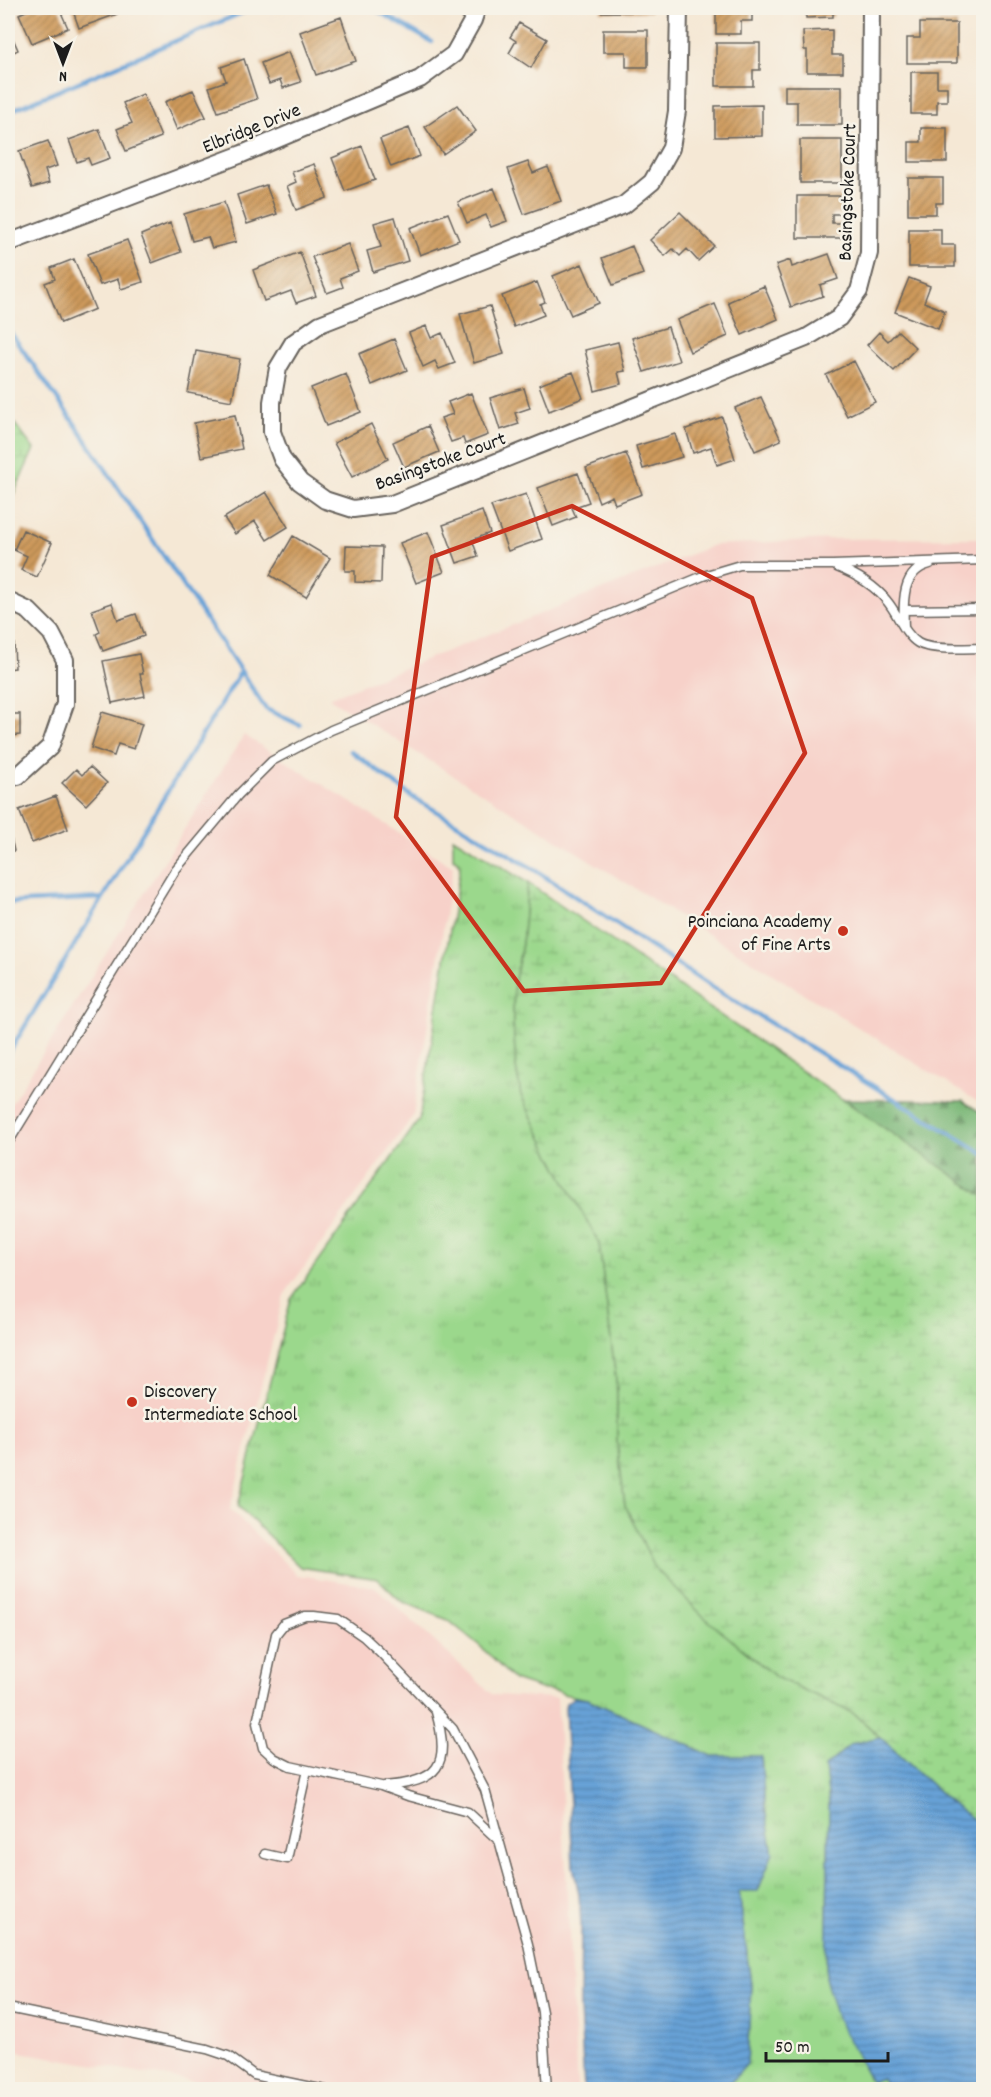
<svg xmlns="http://www.w3.org/2000/svg" width="991" height="2097" font-family="Dekko,sans-serif">
<defs>
<pattern id="grass-tufts" width="24" height="20" patternUnits="userSpaceOnUse" patternTransform="scale(1.5)"><rect width="24" height="20" fill="#9bd88c"/><path d="M3 7l-1-3M5 7V3M7 7l1-3M15 17l-1-3M17 17v-4M19 17l1-3" fill="none" stroke="#85b978"/></pattern>
<pattern id="forest-firs" width="22" height="20" patternUnits="userSpaceOnUse" patternTransform="scale(1.5)"><rect width="22" height="20" fill="#7cb878"/><path d="M5 1l3.5 6h-7zM16 11l3.5 6h-7z" fill="#659562"/></pattern>
<pattern id="wetland-marsh" width="20" height="14" patternUnits="userSpaceOnUse" patternTransform="scale(1.5)"><rect width="20" height="14" fill="#9bd88c"/><path d="M1 5h8M5 5V1M11 12h8M15 12V8" fill="none" stroke="#85b978"/></pattern>
<pattern id="water-rules" width="6" height="5" patternUnits="userSpaceOnUse" patternTransform="scale(1.5)"><rect width="6" height="5" fill="#67a2d7"/><path d="M0 2.5h6" fill="none" stroke="#5483ae"/></pattern>
<pattern id="building-hatch" width="6" height="6" patternUnits="userSpaceOnUse" patternTransform="scale(1.5)"><rect width="6" height="6" fill="#ce9a5b"/><path d="M-1 1l2-2M0 6l6-6M5 7l2-2" fill="none" stroke="#a67d4a"/></pattern>
</defs>
<rect width="100%" height="100%" fill="#f7f3e8"/>
<filter id="ink" filterUnits="userSpaceOnUse"><feTurbulence type="fractalNoise" baseFrequency=".0167" numOctaves="2"/><feDisplacementMap in="SourceGraphic" scale="12" xChannelSelector="R" yChannelSelector="G"/><feConvolveMatrix kernelMatrix="1 2 1 2 8 2 1 2 1" color-interpolation-filters="sRGB"/></filter>
<filter id="wash" filterUnits="userSpaceOnUse"><feTurbulence type="fractalNoise" baseFrequency=".008" numOctaves="4" result="noise"/><feDisplacementMap in="SourceGraphic" scale="24" xChannelSelector="R" yChannelSelector="G"/><feGaussianBlur stdDeviation="1.35" result="paint"/><feColorMatrix in="noise" values="0 0 0 0 0 0 0 0 0 0 0 0 0 0 0 0 0 1.4 0 .05"/><feComposite in="paint" operator="in"/></filter>
<g filter="url(#wash)">
<rect width="100%" height="100%" fill="#f5e8d5"/>
<!-- built -->
<path fill="#f7d1c9" d="M983 538V1105L329 698 714 545 833 539Z
M244 735 453 867 413 1116 284 1295 230 1509 297 1575 375 1587 493 1695 557 1698 577 2089H238L8 2050V1109Z"/>
<!-- grass -->
<path fill="url(#grass-tufts)" stroke="#5c7a54" stroke-width="1.5" d="M453 837 528 883 522 944 514 985 513 1020 516 1067 521 1095 548 1150 599 1243 617 1388V1441L625 1505 776 1677 855 1714 880 1737 851 1744 825 1767 829 1804 826 1981 871 2081 882 2078 887 2089H725L747 2063 751 1985 739 1891 772 1853 765 1808 761 1756H712L587 1699 563 1694 559 1691 544 1690 514 1680 480 1646 448 1620 401 1601 378 1579 300 1567 238 1506 291 1299 419 1120 460 868 458 861 453 858Z"/>
<!-- forest -->
<path fill="url(#forest-firs)" stroke="#4c6a4a" stroke-width="1.5" d="M842 1099 963 1101 983 1114V1196Z"/>
<!-- wetland -->
<path fill="url(#wetland-marsh)" stroke="#5c7a54" stroke-width="1.5" d="M8 415 34 449 11 500 8 514Z
M528 883 983 1196V1826L952 1804 855 1714 776 1677 704 1617 655 1568 625 1505 617 1441V1388L599 1243 548 1150 521 1095 516 1067 513 1020 514 985 522 944Z"/>
<!-- water -->
<path fill="url(#water-rules)" stroke="#425f7a" stroke-width="1.5" d="M574 1697 587 1699 712 1756H761L765 1808 773 1853 758 1891H739L751 1985 747 2064 725 2089H584L580 2007 581 1925 579 1895 573 1866 565 1707 566 1703Z
M880 1737 952 1804 983 1826V2089H887L882 2078 871 2082 837 2018 826 1981 829 1804 825 1767 851 1744Z"/>
<g fill="none" stroke-linecap="round" stroke-linejoin="round">
<!-- stream -->
<path stroke="#67a2d7" stroke-width="4.5" d="M373 8 432 42
M8 112 253 8
M8 329 82 434 266 709 300 725
M351 751 414 798 535 870 707 984 984 1154
M8 903 103 898
M8 1054 241 671"/>
</g>
<g id="blocks">
<!-- building -->
<path fill="url(#building-hatch)" d="M33 8H59L68 28 32 43 19 14Z
M72 8H114L117 14 79 28Z
M130 8H145L132 13Z
M601 8H651V12H601Z
M716 8H752V21H741V34H716Z
M806 8H833V17L806 18Z
M920 8H950V11H920Z
M341 17 356 61 316 75 300 32Z
M519 23 547 39 531 68 509 53 516 41 510 37Z
M920 23H957V63H907V38H920Z
M8 27 18 50 8 55Z
M603 30H648V67H626V52H603Z
M832 30V55H843V72H807V50H804L803 31Z
M716 43H760V70H753V86H716Z
M289 52 301 82 283 88 280 80 269 84 261 63Z
M244 59 257 99 218 112 209 87 226 81 221 67Z
M911 72H937V87H947V101H937V114H911Z
M785 86H842V125H797V102H785Z
M193 90 206 117 177 130 165 102Z
M143 94 161 137 126 151 117 129 132 123 123 103Z
M457 105 476 131 443 154 425 127Z
M762 105V136L715 137V106Z
M409 128 420 156 391 167 380 139Z
M921 128H947V162H909V142H921Z
M99 129 110 158 91 165 88 158 77 162 69 140Z
M800 140H842V183H800Z
M48 141 57 166 45 170 49 183 32 188 19 151Z
M362 146 375 180 345 191 332 158Z
M528 162 533 173 548 167 561 201 524 214 508 169Z
M314 164 327 198 296 210 287 186 296 182 292 172Z
M908 178H943V203H936V214H908Z
M266 185 277 214 247 224 237 195Z
M494 188 507 221 491 227 486 215 467 223 458 202Z
M797 196H843V214H832V223H843V238H797Z
M224 202 236 242 212 248 208 237 192 241 184 214Z
M680 212 714 246 698 261 687 249 680 256 673 249 665 256 650 240Z
M448 213 459 240 420 255 410 228Z
M395 217 408 261 373 272 367 251 381 247 374 223Z
M170 223 181 252 152 263 141 235Z
M909 229H941V245H955V267H909Z
M127 240 143 282 121 289 118 279 100 285 88 254Z
M348 244 358 271 340 278 343 287 327 293 312 257Z
M632 246 643 274 613 285 602 258Z
M300 252 316 296 296 303 291 291 264 301 253 270Z
M829 254 838 279 820 285 823 296 791 307 776 265 790 260 792 267Z
M74 259 95 309 61 323 45 283 55 279 51 268Z
M582 264 599 303 571 315 553 276Z
M909 278 930 286 924 302 945 311 938 329 895 312Z
M537 282 545 302 540 304 544 315 514 327 502 296Z
M764 286 778 319 742 335 728 302Z
M715 304 728 336 690 352 677 320Z
M490 306 504 354 474 363 460 314Z
M426 326 431 338 442 333 455 363 439 369 435 361 423 367 409 333Z
M668 327 679 361 644 372 632 338Z
M898 331 916 348 894 371 867 345 879 332 888 341Z
M394 339 407 370 372 385 359 354Z
M618 342 625 371 618 372 621 384 595 391 585 350Z
M196 351 240 359 232 401 188 393Z
M854 361 875 402 847 416 826 375Z
M573 372 583 398 549 411 539 385Z
M346 374 361 412 326 426 311 388Z
M524 388 530 408 515 413 519 424 500 430 490 398Z
M471 393 488 435 465 444 463 438 451 442 441 418 453 414 448 402Z
M761 397 781 440 755 451 735 408Z
M235 415 242 449 201 457 194 423Z
M722 417 735 459 717 465 711 447 693 453 686 429Z
M371 424 388 459 352 477 334 443Z
M428 426 439 452 404 467 393 442Z
M675 434 682 457 643 469 636 446Z
M626 453 642 494 615 504 612 496 599 502 586 468Z
M578 473 589 502 572 508 576 517 553 526 538 488Z
M266 492 288 527 267 540 255 521 235 534 224 518Z
M526 494 542 539 508 551 491 506Z
M482 511 490 533 472 540 478 556 457 563 443 525Z
M23 530 52 543 37 577 21 570 27 556 14 550Z
M428 532 444 572 416 583 400 543Z
M293 536 330 558 306 597 270 575Z
M346 546 382 547 381 583 355 582V571H345Z
M112 603 118 620 136 614 144 636 103 651 96 634 100 632 92 610Z
M14 642 15 668 8 669V643Z
M139 654 143 674H140L145 696 112 703 103 661Z
M102 712 142 724 134 749 118 744 114 756 91 748Z
M8 714H20V735L8 736Z
M90 767 107 783 86 805 62 783 76 769 82 775Z
M56 796 68 829 32 843 19 810Z
M8 825 14 851 8 852Z"/>
</g>
</g>
<g filter="url(#ink)">
<use href="#blocks" fill-opacity="0" stroke="#68635d" stroke-width="1.5"/>
<g fill="none" stroke-linecap="round" stroke-linejoin="round">
<defs>
<path id="lane" d="M837 567C855 574 875 586 887 601 898 614 904 634 918 643 931 651 968 648 984 648
M904 610 984 609
M904 628C903 603 901 571 930 564
M8 1143 176 869 238 795 272 761 331 730 703 576 740 565H833L984 560
M384 1786C439 1782 451 1766 436 1712
M497 1839 468 1812 408 1796 381 1786 290 1766 274 1758 263 1748 257 1723 276 1634 284 1624 305 1616H314L338 1619 364 1637 380 1652 453 1729 485 1790 528 1944 542 2012 547 2090
M265 1854 287 1859 307 1770
M8 2008 207 2049 228 2056 254 2075 325 2090"/>
<path id="street" d="M679 8 677 111 671 148 652 182 624 205 320 324 293 343 278 368 272 402V432L282 459 300 482 325 500 353 509 392 504 806 338 839 318 859 291 869 253 871 8
M8 243 242 154 420 79 454 54 473 20 477 8
M8 601 29 611 51 633 65 660V704L50 747 18 776 8 778"/>
</defs>
<!-- lane casing -->
<use href="#lane" stroke="#68635d" stroke-width="11"/>
<!-- street casing -->
<use href="#street" stroke="#68635d" stroke-width="20"/>
<!-- lane -->
<use href="#lane" stroke="#fff" stroke-width="8"/>
<!-- street -->
<use href="#street" stroke="#fff" stroke-width="16"/>
</g>
</g>
<!-- marked area -->
<path fill="none" stroke="#c8321e" stroke-width="4.5" stroke-linejoin="round" d="M572 506 752 598 805 753 661 983 524 991 396 817 432 557Z"/>
<!-- markers -->
<g fill="#c8321e" stroke="#f7f3e8" stroke-width="2">
<circle cx="843" cy="931" r="6"/>
<circle cx="132" cy="1402" r="6"/>
</g>
<g text-anchor="middle" stroke-width="5" stroke-linejoin="round" paint-order="stroke">
<!-- street labels -->
<g font-size="20" fill="#1c1c1c" stroke="#f7f3e8">
<text transform="translate(251 127) rotate(-22)" y="7">Elbridge Drive</text>
<text transform="translate(846 192) rotate(-88)" y="7">Basingstoke Court</text>
<text transform="translate(440 460) rotate(-20)" y="7">Basingstoke Court</text>
</g>
<!-- poi labels -->
<g font-size="20" fill="#1c1c1c" stroke="#f7f3e8" text-anchor="end">
<text x="831" y="927">Poinciana Academy<tspan x="831" dy="23">of Fine Arts</tspan></text>
<text x="144" y="1397" text-anchor="start">Discovery<tspan x="144" dy="23">Intermediate School</tspan></text>
</g>
</g>
<!-- margin -->
<rect width="991" height="2097" fill="none" stroke="#f7f3e8" stroke-width="30"/>
<!-- north arrow -->
<g transform="translate(63 63) rotate(180)" stroke="#f7f3e8" stroke-width="4.5" paint-order="stroke">
<path d="M0-4.5L10 22L0 15L-10 22Z" fill="#1c1c1c"/>
<text y="-9" font-size="16" font-weight="bold" text-anchor="middle" fill="#1c1c1c">N</text>
</g>
<!-- scale -->
<path d="M766 2052v9h122v-9" fill="none" stroke="#1c1c1c" stroke-width="3"/>
<text x="775" y="2052" font-size="18" fill="#1c1c1c" stroke="#f7f3e8" stroke-width="4.5" paint-order="stroke">50 m</text>
</svg>
